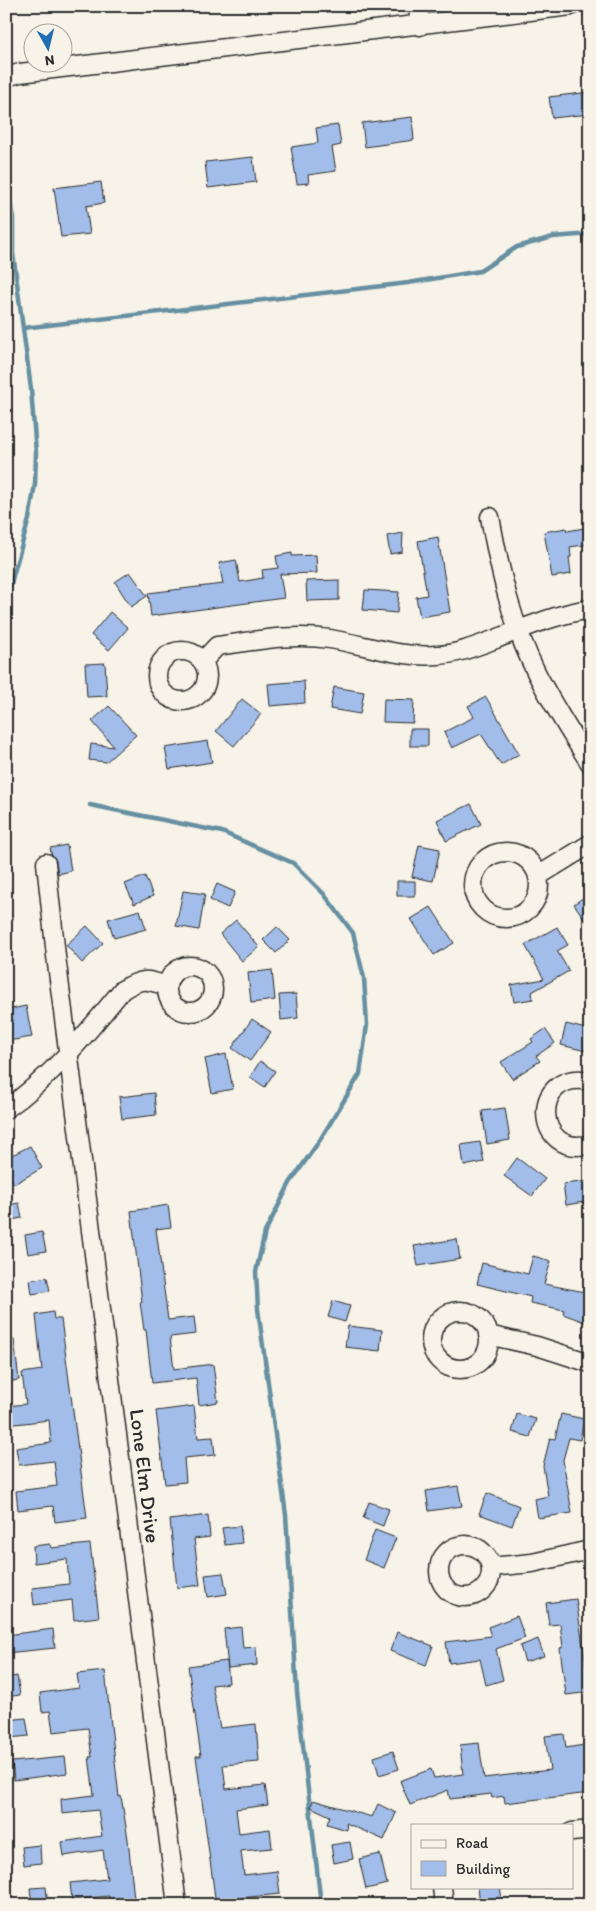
<svg xmlns="http://www.w3.org/2000/svg" width="596" height="1911" font-family="Itim,sans-serif">
<rect width="100%" height="100%" fill="#f7f3e8"/>
<filter id="ink" filterUnits="userSpaceOnUse"><feTurbulence type="fractalNoise" baseFrequency=".02" numOctaves="2"/><feDisplacementMap in="SourceGraphic" scale="10" xChannelSelector="R" yChannelSelector="G"/><feConvolveMatrix kernelMatrix="1 2 1 2 8 2 1 2 1" color-interpolation-filters="sRGB"/></filter>
<g filter="url(#ink)">
<g fill="none" stroke-linecap="round" stroke-linejoin="round">
<!-- stream -->
<path stroke="#668fa1" stroke-width="4.5" d="M6 101 11 98
M6 176 13 218V253L31 389 36 453 35 484 29 519 6 601
M23 328 408 283 480 271 517 247 553 237 590 234
M6 646 8 714 6 727
M90 805 222 832 293 863 324 894 353 933 364 978 367 1025 360 1074 320 1140 290 1183 265 1232 256 1272 258 1309 286 1515 297 1692 321 1905"/>
</g>
<!-- building -->
<path fill="#a2bde9" stroke="#2b2b2b" d="M590 92V114L552 118 549 97Z
M412 117 414 140 365 147 362 123Z
M338 125 341 145 332 147 336 171 308 175 309 183 297 184 291 147 318 143 316 128Z
M253 157 256 182 208 188 205 162Z
M101 182 104 203 86 206 90 234 61 237 54 188Z
M590 527V544L570 547 571 557H569L571 574 552 577 544 532 566 528 567 531Z
M403 533 402 552 390 554 387 536Z
M438 537 450 612 420 617 416 597 427 595 418 541Z
M292 553V556L316 555 317 573 280 574 284 598 151 616 148 593 223 584 219 563 236 560 240 582 263 578 262 570 278 568 276 556Z
M130 572 147 596 131 607 115 582Z
M339 580V600L307 601 306 581Z
M365 590 399 592 397 613 363 610Z
M110 612 128 628 109 650 91 635Z
M105 663 107 696 87 697 85 664Z
M304 681 305 703 270 706 268 684Z
M334 687 364 692 360 714 330 709Z
M486 697 519 754 501 765 481 734 452 748 444 732 474 717 468 706Z
M242 699 261 714 234 746 216 731Z
M384 699 414 700 413 723 383 722Z
M109 706 136 735 106 762 89 760 91 744 114 747 92 721Z
M410 729H428V746H410Z
M208 741 212 762 169 769 165 748Z
M471 804 481 824 446 841 437 820Z
M67 845 71 871 58 874 56 861 51 853 50 848Z
M419 845 440 849 433 881 412 877Z
M145 876 153 896 134 904 125 884Z
M397 881H415V896H397Z
M217 884 235 892 228 908 210 900Z
M183 891 205 894 199 930 176 926Z
M590 893V927L574 904Z
M431 907 454 943 434 955 411 919Z
M140 910 146 929 114 938 108 919Z
M236 920 259 947 242 961 220 934Z
M87 926 103 943 82 963 66 945Z
M277 927 290 940 276 953 263 940Z
M557 927 568 945 557 951 569 971 532 992 533 999 514 1002 511 985 544 979 525 945Z
M272 970 275 1000 251 1003 248 973Z
M296 994 298 1018 281 1020 279 995Z
M26 1006 32 1037 8 1041 6 1010Z
M252 1019 271 1032 250 1061 232 1048Z
M566 1024 590 1030V1052L561 1045Z
M545 1029 555 1043 536 1056 540 1061 512 1079 501 1062 533 1042 531 1039Z
M226 1054 233 1089 212 1093 205 1059Z
M260 1061 275 1071 265 1087 250 1077Z
M154 1093 156 1115 122 1119 119 1097Z
M505 1108 510 1140 487 1144 482 1111Z
M480 1142 484 1162 464 1166 461 1145Z
M30 1146 42 1168 14 1184 6 1170V1158Z
M517 1158 545 1179 532 1196 504 1176Z
M590 1181V1201L566 1205 563 1184Z
M19 1203 22 1218 6 1221V1205Z
M168 1205 171 1227 156 1229 168 1320 194 1317 196 1334 170 1337 174 1369 213 1364 218 1402 199 1405 196 1378 152 1383 146 1330H144L140 1302H142L131 1211Z
M42 1232 46 1251 28 1254 25 1235Z
M457 1239 460 1259 418 1266 414 1246Z
M533 1256 551 1261 544 1284 590 1293V1324L563 1314 564 1310 530 1303 531 1297 477 1284 482 1263 528 1274Z
M47 1277 50 1291 32 1294 30 1280Z
M333 1301 350 1306 345 1322 328 1317Z
M53 1312 54 1319H61L87 1518 55 1522 53 1506 18 1510 16 1491 57 1486 54 1461 19 1465 16 1448 51 1443 49 1420 7 1425 6 1418V1406L26 1404 22 1373 42 1370 36 1315Z
M348 1326 382 1330 380 1351 345 1347Z
M6 1340H14L19 1380 6 1382Z
M194 1406 198 1438 213 1437 215 1455 184 1458 186 1482 165 1484 156 1411Z
M517 1414 536 1419 530 1437 512 1432Z
M561 1414 584 1419 580 1440 569 1438 563 1460 572 1513 538 1518 535 1499 548 1496 543 1466 550 1438 555 1439Z
M458 1486 462 1506 429 1511 426 1491Z
M487 1493 519 1506 512 1526 479 1514Z
M369 1502 389 1509 383 1526 363 1518Z
M208 1515 210 1537 194 1539 200 1585 177 1588 170 1520Z
M240 1526 242 1543 225 1545 222 1528Z
M375 1530 396 1538 384 1568 364 1560Z
M50 1544 51 1548 90 1544 99 1617 74 1620 72 1600 34 1605 32 1588 69 1584 67 1559 34 1563 33 1546Z
M223 1573 227 1594 208 1597 205 1575Z
M576 1599 590 1692 566 1695 560 1648 563 1647 560 1624 549 1625 546 1603Z
M517 1616 525 1638 496 1649 503 1680 486 1685 480 1659 449 1663 446 1642 491 1636 488 1627Z
M241 1627 243 1648 256 1647 257 1665 228 1668 224 1629Z
M53 1629 55 1648 6 1653V1635Z
M397 1632 433 1646 426 1665 390 1651Z
M538 1639 544 1656 525 1662 520 1646Z
M227 1661 229 1683 212 1685 220 1728 256 1724 259 1762 223 1765 226 1789 265 1785 268 1805 236 1809 239 1833 270 1829 272 1848 241 1851 244 1875 277 1871 280 1894 240 1898 241 1905H216L196 1756H201L188 1666Z
M105 1671 119 1797 121 1796 128 1839 134 1899 110 1901 109 1896 72 1900 70 1883 107 1879 103 1850 64 1856 62 1842 102 1836 98 1810 62 1814 61 1799 94 1795 89 1757H92L88 1728 53 1732 50 1711 42 1712 40 1693 79 1688 77 1674Z
M17 1676 20 1695 6 1697V1678Z
M26 1718 29 1736 9 1738 7 1720Z
M564 1734 566 1748 590 1744V1793L505 1803 504 1796 492 1798 491 1794 450 1799 448 1790 410 1805 400 1781 431 1769 434 1778 463 1774 460 1745 479 1743 484 1778 550 1770 545 1736Z
M393 1751 399 1769 379 1775 374 1757Z
M65 1757 67 1773 14 1780 12 1762Z
M313 1800 372 1817 378 1804 396 1813 384 1840 346 1823 347 1830 327 1824 330 1816 311 1807Z
M350 1842 353 1859 334 1863 331 1845Z
M40 1845 41 1863 24 1865 22 1847Z
M380 1854 387 1884 366 1889 359 1859Z
M46 1887 48 1905H32L30 1888Z
M478 1887H500L503 1905H480Z"/>
<g fill="none" stroke-linecap="round" stroke-linejoin="round">
<defs>
<path id="street" d="M418 6 420 26
M6 77 20 73 571 6
M490 517C500 572 512 625 537 674 553 705 571 734 590 763
M157 676a25 25 0 1 1 50 0a25 25 0 1 1-50 0Z
M203 661 217 646C254 641 292 633 330 639 366 645 400 658 438 655 458 654 477 646 496 639 527 627 557 614 590 609
M473 885a33 33 0 1 1 66 0a33 33 0 1 1-66 0Z
M46 863 56 956 177 1905
M538 876 590 844
M167 989a23 23 0 1 1 46 0a23 23 0 1 1-46 0Z
M590 1081C529 1068 534 1160 590 1144
M6 1109C52 1077 87 1033 122 990 142 978 145 979 167 986
M431 1340a29 29 0 1 1 58 0a29 29 0 1 1-58 0Z
M488 1335 537 1346 590 1363
M439 1571a26 26 0 1 1 52 0a26 26 0 1 1-52 0Z
M491 1567 532 1563 590 1550
M572 1832 590 1830
M442 1887 444 1905"/>
</defs>
<!-- street casing -->
<use href="#street" stroke="#2b2b2b" stroke-width="21"/>
<!-- street -->
<use href="#street" stroke="#f7f3e8" stroke-width="18"/>
</g>
</g>
<g text-anchor="middle" stroke-width="4.5" stroke-linejoin="round" paint-order="stroke">
<!-- street labels -->
<g font-size="21" fill="#2b2b2b" stroke="#f7f3e8">
<text transform="translate(145 1476) rotate(83)" y="7">Lone Elm Drive</text>
</g>
</g>
<!-- margin -->
<rect width="596" height="1911" fill="none" stroke="#f7f3e8" stroke-width="25"/>
<rect x="12" y="12" width="571" height="1886" fill="none" stroke="#2b2b2b" stroke-width="2" filter="url(#ink)"/>
<!-- legend -->
<rect x="411" y="1824" width="162" height="65" fill="#f7f3e8" stroke="#a5a39c"/>
<rect x="421" y="1840" width="25" height="8" fill="#f7f3e8" stroke="#a5a39c"/>
<text x="456" y="1848" font-size="15" fill="#2b2b2b">Road</text>
<rect x="421" y="1861" width="25" height="15" fill="#a2bde9" stroke="#a5a39c"/>
<text x="456" y="1874" font-size="15" fill="#2b2b2b">Building</text>
<!-- north arrow -->
<g transform="translate(48 48) rotate(172)"><circle r="24" fill="#f7f3e8" stroke="#a5a39c"/>
<path d="M0-4L9 19L0 12L-9 19Z" fill="#1f6fb2"/>
<text y="-8" font-size="14" font-weight="bold" text-anchor="middle" fill="#2b2b2b">N</text>
</g>
</svg>
